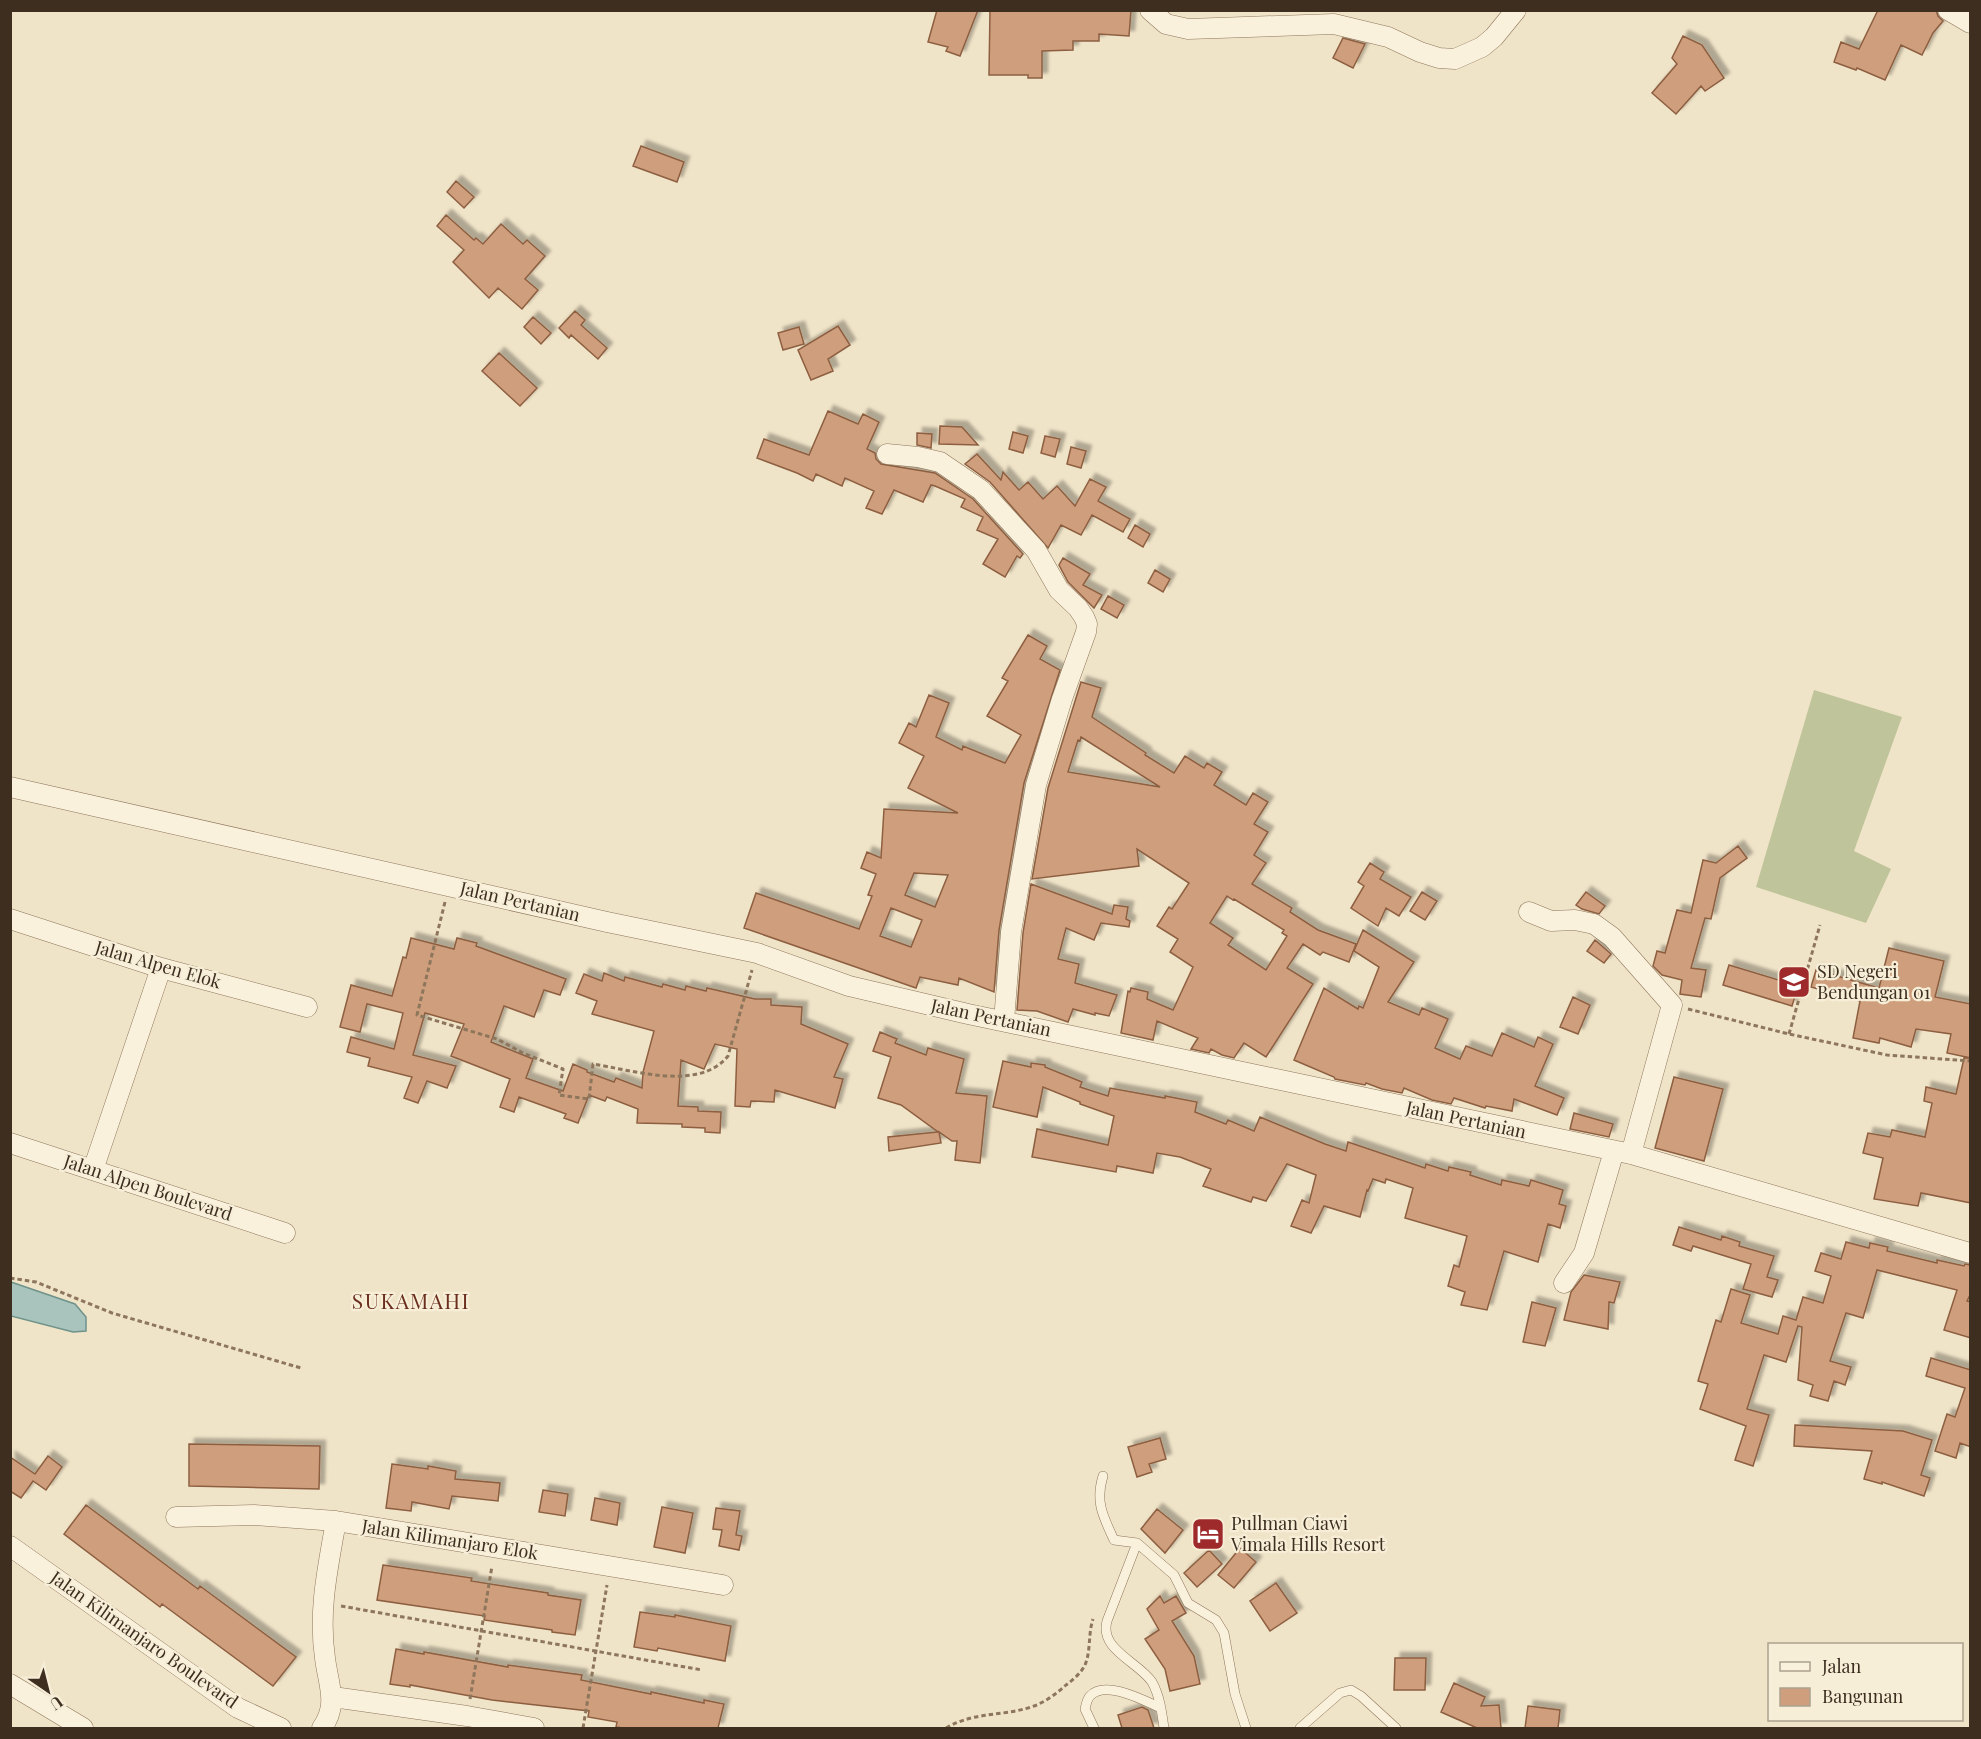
<svg xmlns="http://www.w3.org/2000/svg" width="1981" height="1739" font-family="'Playfair Display',serif">
<defs>
<filter id="shadow"><feDropShadow dx="5.5" dy="-5.5" stdDeviation="1.5" flood-color="#0004"/></filter>
</defs>
<rect width="100%" height="100%" fill="#f0e4c8"/>
<!-- cemetery -->
<path fill="#bfc49a" d="M1814 690 1902 717 1854 851 1891 869 1866 923 1756 887Z"/>
<!-- water -->
<path fill="#a9c4bc" stroke="#6f938a" stroke-width="1.5" d="M11 1282 75 1304 86 1317V1331L73 1332 11 1316Z"/>
<!-- building -->
<path fill="#cf9f7d" stroke="#8d5f41" stroke-width="1.5" fill-rule="evenodd" filter="url(#shadow)" d="M937 10H978L960 56 946 51 948 47 928 42Z
M990 10H1131L1129 36 1099 34V41H1073V50L1042 51V78H1028V75H989Z
M1878 10H1936L1938 16 1943 21 1933 33 1922 55 1901 45 1885 80 1857 68 1856 70 1834 62 1841 42 1859 49Z
M1683 36 1702 45 1724 78 1705 91 1701 86 1676 114 1652 93 1677 64 1672 58Z
M1343 38 1365 44 1353 68 1333 58Z
M641 146 684 162 677 182 633 166Z
M456 181 474 197 464 208 447 192Z
M446 215 474 240 476 238 483 244 501 224 523 244 527 240 545 256 525 279 538 290 522 309 498 288 489 298 453 262 464 250 437 226Z
M575 311 585 320 581 325 607 348 598 359 571 335 569 338 559 328Z
M533 317 551 333 541 344 524 327Z
M838 326 850 345 828 359 833 371 811 380 798 350Z
M799 327 804 344 783 350 778 333Z
M499 353 537 388 520 406 482 371Z
M828 411 858 424 863 414 879 422 867 449 875 453 876 459 881 464 935 473 973 499 1023 554 1020 558 1017 556 1005 577 983 564 998 539 977 530 983 517 961 507 965 499 935 486 931 485 923 502 894 490 882 514 866 508 874 491 845 478 842 486 816 474 813 481 797 473 757 458 764 439 809 455Z
M940 426 962 427 978 445 939 444Z
M1013 432 1028 436 1023 453 1009 449Z
M917 433 932 434 931 448 917 445Z
M1045 436 1060 439 1055 457 1041 453Z
M1071 447 1086 451 1081 468 1067 464Z
M977 454 1001 480 1003 472 1019 490 1028 482 1043 499 1057 486 1075 506 1090 479 1106 487 1098 501 1130 519 1123 532 1092 515 1081 535 1061 525 1048 548 990 482 965 464Z
M1135 525 1150 534 1143 547 1128 538Z
M1063 558 1090 574 1083 585 1102 595 1094 608 1068 582 1059 565Z
M1155 570 1170 579 1163 592 1148 583Z
M1108 596 1124 605 1117 618 1101 609Z
M1028 635 1047 646 1040 659 1060 670 1024 783 999 930 994 992 959 978 958 985 920 977 916 988 744 928 756 893 859 929 872 896 868 895 876 874 861 868 867 852 881 858 884 809 958 813 908 788 924 756 899 743 909 723 916 727 929 695 949 703 936 737 962 750 963 746 1005 763 1021 735 987 716 1008 681 1002 678ZM914 873 948 875 935 907 905 895ZM891 908 922 920 911 947 880 936Z
M1081 682 1101 688 1092 717 1146 753 1145 755 1174 773 1185 756 1204 768 1207 763 1222 772 1214 785 1246 805 1253 793 1268 802 1254 824 1268 832 1254 855 1266 863 1252 884 1292 908 1290 912 1318 930 1356 944 1349 962 1323 952 1320 955 1303 944 1287 968 1313 984 1266 1057 1244 1043 1234 1058 1222 1055 1211 1049 1209 1053 1191 1049 1198 1038 1157 1021 1153 1040 1121 1033 1128 991 1130 992 1131 988 1148 992 1147 999 1173 1010 1193 967 1170 952 1178 939 1157 926 1169 907 1172 909 1189 883 1137 849 1139 866 1032 879 1048 788ZM1081 737 1160 787 1068 772 1078 740 1080 741ZM1227 896 1233 900 1234 899 1284 930 1282 933 1287 936 1266 970 1228 945 1233 938 1210 923Z
M1738 846 1747 858 1720 878 1711 919 1705 918 1691 968 1706 970 1701 997 1680 994 1682 980 1662 975 1653 966 1657 951 1665 953 1677 910 1691 913 1703 860 1716 863Z
M1370 863 1384 872 1380 879 1411 897 1399 916 1386 908 1378 926 1351 908 1364 886 1358 882Z
M1031 884 1112 914 1114 905 1128 907 1126 919 1130 921 1129 927 1101 923 1094 940 1066 928 1058 959 1079 964 1075 983 1117 995 1109 1016 1095 1013V1015L1073 1009 1068 1022 1037 1011 1017 1010 1023 933Z
M1422 892 1437 901 1425 920 1410 911Z
M1586 892 1605 906 1599 914 1582 909 1576 905Z
M1363 930 1414 962 1388 1002 1419 1015 1422 1008 1448 1019 1435 1048 1460 1059 1466 1046 1492 1056 1502 1033 1534 1047 1538 1037 1553 1044 1535 1086 1564 1098 1557 1115 1514 1099 1512 1111 1486 1106 1485 1108 1454 1098 1451 1104 1432 1100 1404 1088 1402 1093 1382 1089 1366 1083 1365 1085 1335 1079 1334 1077 1294 1060 1324 988 1358 1009 1359 1006 1363 1008 1379 967 1354 951Z
M411 938 454 949 457 938 477 943 476 946 566 979 560 995 544 990 534 1017 504 1006 491 1042 533 1059 526 1078 563 1091 573 1064 587 1070V1072L614 1082 616 1078 642 1088 643 1072 654 1031 592 1014 597 1001 576 993 584 974 602 981 604 973 624 981 625 977 662 987 663 984 685 990 686 986 706 991 707 988 755 999H771V1005L802 1007 801 1024 848 1044 834 1077 843 1079 835 1108 775 1090 774 1102 751 1101 750 1107 735 1106 737 1049 715 1044 704 1069 681 1060 678 1106 698 1107V1111L721 1112 720 1133 705 1132V1128L682 1127V1124L637 1123 638 1109 607 1097 605 1101 589 1095 578 1123 564 1118 566 1114 519 1097 514 1112 500 1107 510 1079 451 1056 464 1024 425 1013 413 1055 456 1066 447 1088 427 1081 418 1103 404 1098 412 1077 368 1066 370 1058 347 1052 351 1037 394 1049 403 1013 367 1004 360 1032 340 1027 351 985 392 996 403 957 406 958Z
M1595 940 1611 954 1604 963 1587 951Z
M1889 948 1944 961 1935 997 1971 1004V1058L1947 1053 1951 1034 1916 1029 1911 1047 1880 1038 1879 1043 1853 1038 1860 1001 1811 987 1816 970 1879 988Z
M1729 965 1798 986 1792 1006 1723 985Z
M1573 997 1590 1005 1578 1034 1560 1027Z
M880 1032 897 1039 895 1043 926 1055 928 1048 964 1059 956 1093 987 1096 980 1163 955 1160 957 1141H952L939 1132 941 1143 889 1151 888 1137 938 1132 901 1105 878 1098 891 1057 873 1051Z
M1964 1058H1971V1203L1921 1193 1918 1206 1874 1199 1883 1158 1863 1153 1868 1133 1890 1137 1892 1130 1925 1137 1932 1103 1924 1101 1926 1087 1956 1094Z
M1003 1061 1031 1067V1063L1045 1065V1067L1082 1082 1080 1087 1108 1096 1110 1088 1165 1098V1096L1197 1102 1195 1112 1226 1124 1228 1120 1254 1131 1260 1117 1325 1144 1346 1151 1348 1142 1425 1168 1426 1164 1448 1171 1449 1167 1471 1172 1470 1175 1501 1185 1502 1180 1529 1186 1531 1180 1563 1190 1559 1204 1566 1206 1560 1228 1548 1224 1538 1262 1504 1251 1487 1310 1461 1305 1465 1292 1448 1286 1454 1265 1459 1267 1467 1236 1405 1218 1413 1188 1386 1179 1385 1183 1373 1179 1368 1191 1367 1190 1360 1217 1324 1206 1311 1233 1291 1226 1302 1200 1309 1203 1316 1175 1287 1164 1266 1201 1253 1197 1251 1202 1203 1186 1211 1169 1180 1157 1157 1153 1153 1173 1117 1166 1116 1172 1032 1157 1037 1129 1108 1145 1114 1116 1080 1104V1102L1043 1087 1037 1117 993 1107Z
M1674 1077 1723 1089 1704 1161 1655 1148Z
M1574 1113 1613 1124 1609 1137 1570 1129Z
M1679 1227 1721 1240 1722 1236 1740 1242 1739 1246 1774 1256 1767 1277 1778 1280 1772 1297 1743 1289 1751 1264 1693 1246 1691 1251 1673 1245Z
M1846 1242 1869 1248 1870 1243 1888 1247 1887 1251 1937 1263V1260L1964 1266 1965 1264 1971 1265V1293L1967 1301 1971 1302V1338L1944 1330 1957 1290 1877 1270 1863 1318 1846 1313 1830 1361 1851 1367 1845 1385 1834 1381 1828 1401 1810 1396 1813 1385 1798 1380 1802 1327 1798 1326 1786 1362 1764 1355 1747 1409 1769 1415 1753 1466 1735 1460 1746 1426 1700 1409 1708 1384 1698 1381 1716 1320 1721 1322 1731 1289 1750 1295 1741 1323 1778 1334 1783 1316 1796 1320 1803 1297 1823 1303 1831 1276 1815 1271 1821 1253 1841 1259Z
M1584 1275 1620 1282 1614 1303 1609 1302 1608 1329 1564 1320 1571 1292Z
M1532 1302 1556 1308 1545 1346 1523 1342Z
M1931 1358 1971 1370V1447L1960 1443 1956 1458 1935 1451 1947 1414 1955 1417 1965 1388 1926 1376Z
M1795 1425 1903 1431 1932 1440 1921 1475 1930 1478 1924 1496 1882 1482V1484L1864 1479 1872 1451 1794 1446Z
M1160 1438 1166 1459 1149 1464 1152 1472 1137 1477 1128 1447Z
M189 1444 320 1446 319 1489 189 1486Z
M48 1456 62 1467 46 1490 33 1481 21 1498 10 1491V1457L35 1474Z
M392 1464 428 1469V1466L456 1471 455 1479 500 1483 498 1501 452 1496 449 1509 412 1502 411 1511 386 1508Z
M543 1490 568 1494 565 1516 539 1512Z
M595 1498 620 1503 617 1525 591 1520Z
M86 1505 198 1589 200 1586 296 1657 273 1686 162 1604 160 1607 64 1534Z
M662 1507 693 1513 685 1553 654 1547Z
M716 1508 740 1511 736 1535 742 1536 739 1550 719 1546 722 1530 713 1529Z
M1157 1509 1183 1530 1165 1553 1141 1529Z
M1240 1548 1256 1562 1234 1588 1218 1575Z
M1209 1550 1222 1564 1197 1587 1184 1573Z
M383 1565 472 1578 471 1581 548 1593V1595L581 1600 575 1635 552 1632V1630L484 1620 485 1616 377 1600Z
M1276 1583 1297 1613 1270 1631 1250 1601Z
M1160 1596 1164 1603 1176 1596 1186 1613 1172 1621 1194 1656 1200 1684 1170 1691 1165 1669 1145 1639 1159 1630 1147 1609Z
M640 1612 675 1617V1615L731 1626 725 1661 658 1648 657 1651 634 1647Z
M396 1649 424 1654V1652L508 1667V1665L582 1675 581 1680 651 1694V1692L704 1703V1700L724 1704 718 1728H623L616 1727 617 1722 588 1717 589 1711 492 1700 410 1685V1687L390 1684Z
M1395 1658H1426L1425 1690H1394Z
M1454 1683 1485 1697 1481 1706 1499 1705 1501 1728H1477L1441 1712Z
M1528 1706 1560 1710 1558 1728H1525Z
M1142 1707 1148 1710 1154 1728H1122L1118 1715Z"/>
<g fill="none" stroke-linecap="round" stroke-linejoin="round">
<defs>
<path id="lane" d="M1103 1476C1095 1502 1103 1516 1114 1540L1137 1543 1174 1575 1188 1603 1216 1620 1224 1633 1235 1694 1246 1728
M1137 1543 1107 1621C1099 1650 1139 1662 1152 1682 1160 1696 1162 1714 1164 1728
M1094 1728 1085 1709C1086 1705 1087 1699 1090 1696 1105 1679 1145 1701 1161 1708
M1300 1728 1340 1693 1351 1690 1361 1696 1396 1728"/>
<path id="street" d="M1150 10 1166 24 1188 29 1334 24 1388 37 1420 52 1439 58 1455 59 1482 47 1494 37 1516 10
M1948 10 1970 23
M887 454 918 457 940 462 981 490 1036 550 1059 590 1078 608 1084 617 1087 624 1086 632 1062 699 1036 785 1011 932 1004 1021
M10 787 607 922 757 953 849 986 968 1014 1631 1154 1970 1253
M1529 912 1551 921 1575 920 1594 924 1612 937 1672 1005 1631 1154
M10 919 161 968 307 1007
M10 1143 285 1233
M93 1170 161 968
M1564 1283 1584 1253 1614 1151
M176 1517 254 1515 336 1521 723 1585
M10 1546 238 1708 281 1728
M10 1684 83 1728
M333 1697 467 1716 534 1728
M322 1728C339 1704 328 1684 325 1658 318 1611 328 1567 336 1521"/>
</defs>
<!-- lane casing -->
<use href="#lane" stroke="#8d765c" stroke-width="10"/>
<!-- street casing -->
<use href="#street" stroke="#8d765c" stroke-width="21"/>
<!-- path -->
<path stroke="#8d765c" stroke-width="3" stroke-dasharray="4.5 3" stroke-linecap="butt" d="M445 902 417 1015 497 1039 523 1053 563 1069 559 1095 589 1099 593 1064C632 1070 699 1092 728 1056L752 970
M1688 1009 1789 1034 1887 1055 1970 1061
M1789 1034 1820 925
M10 1278 36 1282 112 1313 301 1368
M341 1606 702 1670
M470 1699 492 1566
M583 1728 607 1585
M946 1728C976 1711 1000 1717 1031 1707 1044 1703 1056 1694 1066 1685 1073 1680 1081 1673 1085 1665 1091 1651 1088 1634 1093 1619"/>
<!-- lane -->
<use href="#lane" stroke="#faf1dc" stroke-width="9"/>
<!-- street -->
<use href="#street" stroke="#faf1dc" stroke-width="20"/>
</g>
<!-- icons -->
<defs>
<symbol id="school-square" viewBox="-11 -11 22 22"><rect x="-9" y="-9" width="18" height="18" rx="4" fill="#9e2a2b" stroke="#f7eed8"/><path d="M0-5L7-2L0 1L-7-2ZM-4 1L0 2.5L4 1V4Q0 6-4 4Z" fill="#fff"/></symbol>
<symbol id="hotel-square" viewBox="-11 -11 22 22"><rect x="-9" y="-9" width="18" height="18" rx="4" fill="#9e2a2b" stroke="#f7eed8"/><path d="M-6-4.5h1.5V1H6V5H4.5V3h-9V5H-6ZM-4 0a1.8 1.8 0 1 1 3.6 0ZM.5 0V-2.5h3Q6-2.5 6 0Z" fill="#fff"/></symbol>
</defs>
<g fill-rule="evenodd">
<use href="#school-square" x="1775" y="963" width="38" height="38"/>
<use href="#hotel-square" x="1189" y="1515" width="38" height="38"/>
</g>
<g text-anchor="middle" stroke-width="4.5" stroke-linejoin="round" paint-order="stroke">
<!-- street labels -->
<g font-size="18" fill="#3d2e20" stroke="#f7eed8">
<text transform="translate(520 902) rotate(13)" y="6">Jalan Pertanian</text>
<text transform="translate(158 965) rotate(16)" y="6">Jalan Alpen Elok</text>
<text transform="translate(991 1018) rotate(12)" y="6">Jalan Pertanian</text>
<text transform="translate(1466 1120) rotate(12)" y="6">Jalan Pertanian</text>
<text transform="translate(148 1188) rotate(18)" y="6">Jalan Alpen Boulevard</text>
<text transform="translate(450 1540) rotate(9)" y="6">Jalan Kilimanjaro Elok</text>
<text transform="translate(144 1640) rotate(35)" y="6">Jalan Kilimanjaro Boulevard</text>
</g>
<!-- poi labels -->
<g font-size="18" fill="#3d2e20" stroke="#f7eed8" text-anchor="start">
<text x="1817" y="978">SD Negeri<tspan x="1817" dy="21">Bendungan 01</tspan></text>
<text x="1231" y="1530">Pullman Ciawi<tspan x="1231" dy="21">Vimala Hills Resort</tspan></text>
</g>
<!-- quarter labels -->
<g font-size="21" letter-spacing="1.5" fill="#6b2e1e" stroke="#f7eed8">
<text x="411" y="1309">SUKAMAHI</text>
</g>
</g>
<!-- border -->
<rect width="1981" height="1739" fill="none" stroke="#3d2e20" stroke-width="24"/>
<!-- legend -->
<rect x="1768" y="1643" width="195" height="78" fill="#f7eed8" stroke="#ada18e" stroke-width="1.5"/>
<rect x="1780" y="1662" width="30" height="9" fill="#faf1dc" stroke="#ada18e" stroke-width="1.5"/>
<text x="1822" y="1673" font-size="18" fill="#3d2e20">Jalan</text>
<rect x="1780" y="1688" width="30" height="18" fill="#cf9f7d" stroke="#ada18e" stroke-width="1.5"/>
<text x="1822" y="1703" font-size="18" fill="#3d2e20">Bangunan</text>
<!-- north arrow -->
<g transform="translate(48 1691) rotate(145)" stroke="#f7eed8" stroke-width="4.5" paint-order="stroke">
<path d="M0-4.5L10 22L0 15L-10 22Z" fill="#3d2e20"/>
<text y="-9" font-size="16" font-weight="bold" text-anchor="middle" fill="#3d2e20">U</text>
</g>
</svg>
